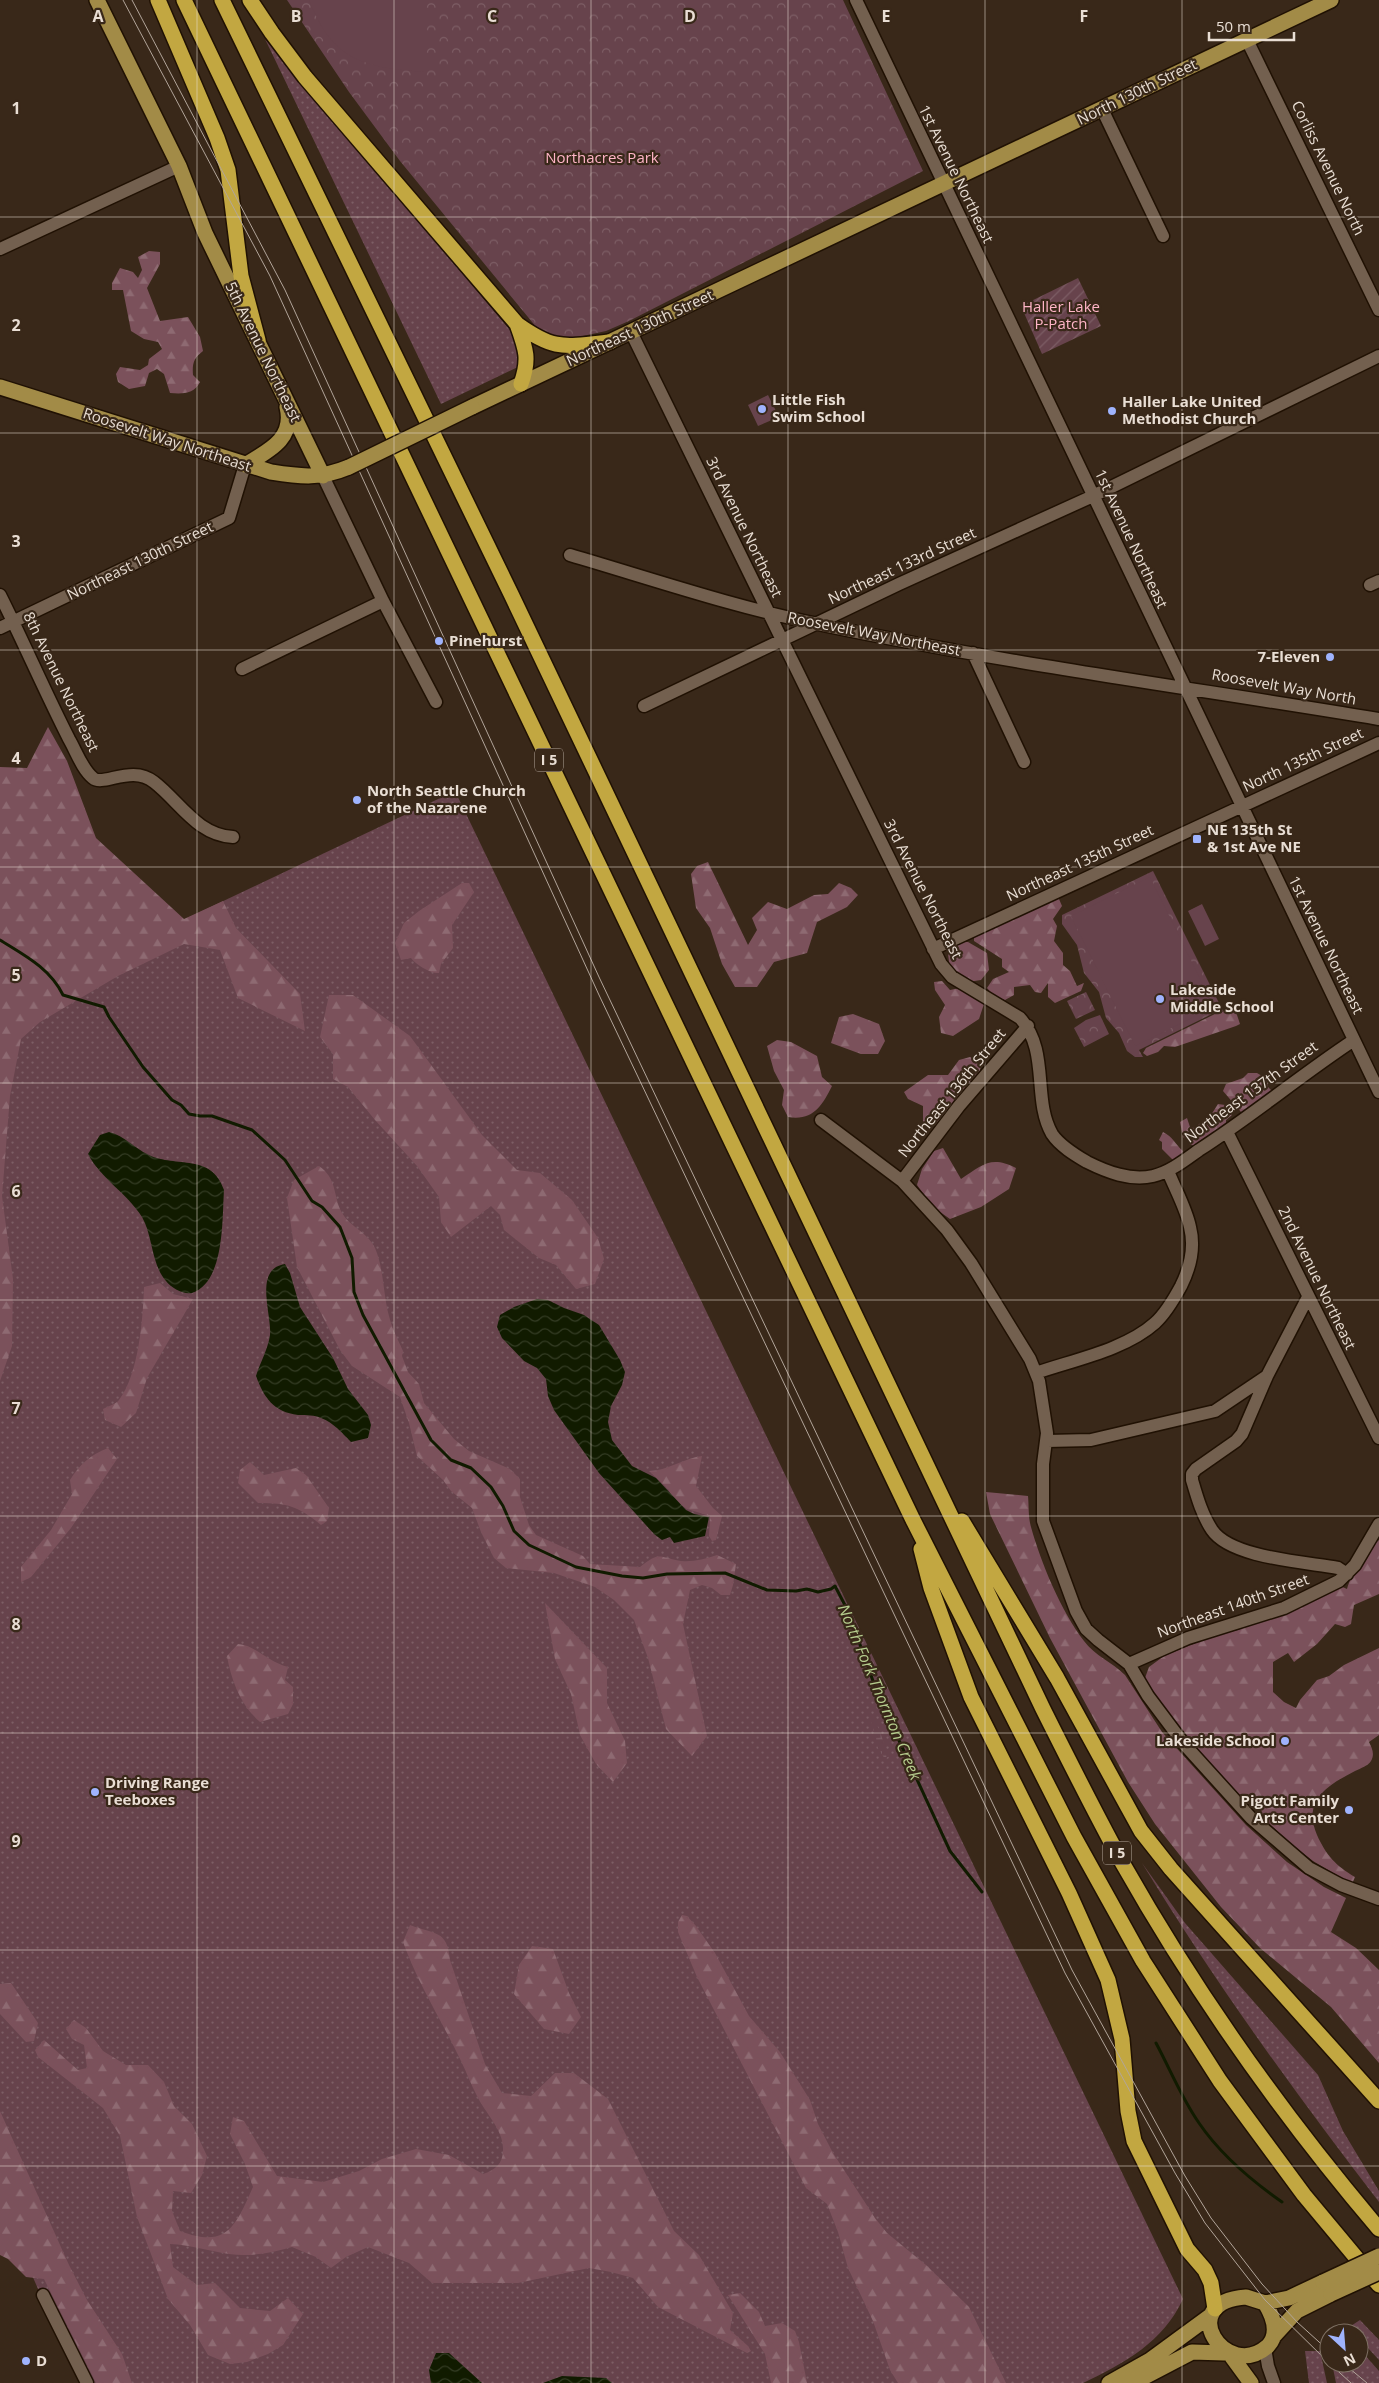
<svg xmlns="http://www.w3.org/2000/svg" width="1379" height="2383" font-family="'Open Sans',sans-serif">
<defs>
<pattern id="grass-dots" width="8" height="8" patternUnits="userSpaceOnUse" patternTransform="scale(1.25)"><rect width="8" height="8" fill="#67434c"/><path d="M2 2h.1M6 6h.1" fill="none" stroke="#7d5e65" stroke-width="1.8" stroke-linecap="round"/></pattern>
<pattern id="forest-firs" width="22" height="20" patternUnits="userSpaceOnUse" patternTransform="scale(1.25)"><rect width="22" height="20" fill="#7b515b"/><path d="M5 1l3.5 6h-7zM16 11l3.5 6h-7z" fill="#8e6a72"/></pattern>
<pattern id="wetland-marsh" width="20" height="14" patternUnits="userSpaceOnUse" patternTransform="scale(1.25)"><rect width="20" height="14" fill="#67434c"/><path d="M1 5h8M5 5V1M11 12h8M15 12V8" fill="none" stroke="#7d5e65"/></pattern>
<pattern id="park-crowns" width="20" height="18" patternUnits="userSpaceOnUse" patternTransform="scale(1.25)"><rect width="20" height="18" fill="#67434c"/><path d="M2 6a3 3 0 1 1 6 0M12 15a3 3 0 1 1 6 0" fill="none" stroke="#7d5e65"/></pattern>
<pattern id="garden-furrows" width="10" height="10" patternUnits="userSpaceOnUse" patternTransform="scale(1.25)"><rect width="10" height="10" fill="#67434c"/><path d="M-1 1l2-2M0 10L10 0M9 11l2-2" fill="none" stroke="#7d5e65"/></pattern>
<pattern id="water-waves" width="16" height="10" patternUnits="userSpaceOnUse" patternTransform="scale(1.25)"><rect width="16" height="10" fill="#111b00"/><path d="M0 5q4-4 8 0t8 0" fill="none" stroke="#343c24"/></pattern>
</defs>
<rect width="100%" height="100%" fill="#392819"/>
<!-- grass -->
<path fill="url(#grass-dots)" d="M265 39 515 336 520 366 441 404Z
M455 791 1183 2299C1163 2342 1125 2363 1083 2383H92L42 2298 0 2202V1007Z
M1142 1863 1185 1923 1318 2075 1343 2131 1379 2191V2202C1295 2093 1214 1981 1142 1863Z
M1360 2320 1379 2340V2360L1367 2347 1359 2349V2333H1340Z
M1305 2351H1320L1327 2383H1309Z
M1363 2353 1379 2371V2383H1336L1332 2363H1359V2354Z"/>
<!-- forest -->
<path fill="url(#forest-firs)" d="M149 251 160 252V264L147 288 160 321 188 317 200 337 203 351C194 358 192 363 193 375L200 382C194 394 183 394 170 393L164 374 157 369 149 373 145 386 129 389 118 382 116 374 120 367 140 370 148 365 149 359 162 349 158 342 144 339 131 331 123 290H112V283L120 268 133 272 138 278 142 270 138 257Z
M48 727 67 761 96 838 184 919 223 901 236 928 300 994 305 1031 238 998 220 950 184 944 118 976 40 1022 21 1039 10 1096 2 1196 13 1279 12 1346 0 1381V767L27 768Z
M708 862 748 945 757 930 752 918 768 902 787 909 814 895 828 894 839 883 851 888 858 895 847 907 817 922 807 953 774 962 757 987H735L722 964 710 928 696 908 691 874 697 866Z
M462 883H469L474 892 452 925 453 948 441 964 439 973C431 974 415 964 411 958L401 960 395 943 404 923 419 911Z
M1054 897 1059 899 1062 906 1053 919 1057 926 1054 941 1063 953V965L1070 971 1077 986 1084 983 1081 991 1055 1003 1048 997V983L1041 993 1035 992 1030 985 1014 987V995L1005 1000 994 996 987 988 993 979 1009 972 1002 967V959L974 941V933Z
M956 942H968L987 953 989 970 981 980 968 982 950 969 948 954Z
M942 981 950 990C966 986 974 992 984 1004L979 1019 953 1036 941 1033 939 1017 945 1005 935 990 934 982Z
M329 995H353L410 1036 482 1135 517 1170 540 1173 572 1200 598 1238 604 1259 595 1284 576 1289 556 1265 539 1258 504 1230 500 1215 491 1206 451 1237 441 1222 439 1197 417 1166 375 1120 348 1087 333 1079V1054L320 1037Z
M1232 1009 1236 1012 1240 1024 1236 1026 1175 1047 1164 1046 1158 1052 1147 1056 1143 1053 1146 1048 1217 1013Z
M853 1014 879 1024 885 1041 878 1054H861L831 1043 839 1017Z
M777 1040 791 1042 817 1056 822 1077 832 1086C822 1106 813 1121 788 1117L782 1105 784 1090 774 1071 767 1046Z
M970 1057 981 1063 979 1078 934 1126 923 1125V1106L908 1099 904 1092 928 1075H948L959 1060Z
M1248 1073H1257L1267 1079 1268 1087 1273 1092 1269 1097C1259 1099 1253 1103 1248 1111L1241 1112 1223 1091 1226 1084 1243 1078Z
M1218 1104 1225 1105 1232 1110V1115L1226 1120V1125L1195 1146 1189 1144V1141L1183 1137 1180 1122 1187 1118 1190 1127 1194 1128 1211 1115Z
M1163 1132C1173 1137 1175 1144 1183 1151L1181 1158 1174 1161 1162 1149V1142L1159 1140Z
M943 1148 961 1179C982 1165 991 1155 1016 1168L1009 1189 981 1207 950 1219 933 1207 917 1185 922 1169 934 1151Z
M319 1166C336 1178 333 1191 340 1209 347 1226 367 1231 375 1248 384 1269 383 1294 389 1316 392 1328 398 1340 403 1351L402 1356 408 1372 419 1384 424 1403 454 1439 469 1451 510 1469 520 1479V1497L529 1525 536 1535 583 1556 590 1564 640 1567C660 1551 658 1557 681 1561 693 1562 705 1559 717 1555L736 1564 733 1585 730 1595H721L712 1588 702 1585 690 1590 683 1624 707 1736 692 1756 666 1729 648 1658 634 1620 614 1600 595 1587 554 1573 506 1568 494 1558 481 1532 472 1508 451 1491 443 1480 417 1456 409 1423 400 1397 352 1366 340 1350 297 1267 287 1198 294 1180Z
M160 1283 173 1294 193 1299 147 1378 136 1413 121 1427 105 1420 103 1409C108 1406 116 1404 119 1400 139 1374 143 1318 144 1287Z
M108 1448 117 1459 71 1528 31 1577 21 1582V1567L51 1530 72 1494 70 1480C80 1464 90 1455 108 1448Z
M702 1456 696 1486 713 1508 722 1516 716 1540 712 1541 709 1536 710 1516 687 1509 674 1500 668 1489 649 1471C667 1471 684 1458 702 1456Z
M250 1462 264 1475 296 1468 306 1475 329 1508 327 1521 321 1525C298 1506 288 1503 258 1503L238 1483 240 1470Z
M986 1492 1028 1496C1029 1506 1028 1517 1031 1527 1041 1563 1061 1611 1084 1641 1095 1656 1112 1662 1125 1675L1162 1732 1246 1825 1287 1862 1324 1887 1346 1898 1331 1932 1356 1948 1379 1970V2063L1331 2007 1260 1948 1221 1907 1155 1824 1128 1782 1050 1638 990 1514Z
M1379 1540V1594L1354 1605 1351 1624 1345 1627 1335 1624 1317 1644 1294 1662 1288 1653 1273 1662V1692L1284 1702 1296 1708 1300 1700 1317 1680 1329 1676 1344 1665 1379 1648V1735L1369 1742C1372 1748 1375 1754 1371 1761 1368 1766 1361 1768 1355 1771 1328 1785 1302 1800 1317 1835 1326 1855 1336 1866 1355 1877L1352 1884 1313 1861 1291 1844 1237 1793 1203 1757 1153 1693 1145 1678 1149 1667 1164 1656 1213 1636 1238 1630 1338 1585 1347 1589C1352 1572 1365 1551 1379 1540Z
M545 1603 607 1668V1703L625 1741 627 1763 613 1782 596 1764 580 1735 571 1694 555 1659Z
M238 1644C255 1645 268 1662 288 1667L285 1680 293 1687V1704L288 1714 260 1722C241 1706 231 1680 227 1656Z
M682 1915 687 1916 696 1926 715 1953 749 2016 780 2052 810 2100 818 2124 833 2153 875 2218 887 2233 926 2265 969 2307 1006 2383H898L890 2370 873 2321 848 2268 838 2232 827 2204 806 2188 697 1977 678 1932V1922Z
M410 1925C435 1935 447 1929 450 1960L485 2064 502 2093 531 2096 555 2073H574L608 2099 674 2231 699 2255 733 2313 730 2330 748 2346 751 2351 747 2353 658 2307 633 2278 611 2272 589 2268 518 2283H432L409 2263 368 2247 346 2257 331 2268 316 2257 292 2247C272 2253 250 2257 229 2254 209 2251 190 2245 170 2244L173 2267 197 2285 215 2283 240 2308 270 2311 288 2298 303 2314 283 2345 268 2354 247 2362 230 2364 208 2355 190 2325 168 2299 137 2217 120 2136 103 2108 38 2057 35 2050 44 2040 78 2070 87 2068 84 2045 72 2039 66 2029 74 2020 86 2028 103 2051 126 2065H148L164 2082 174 2106 192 2124 207 2156 202 2175 191 2193 173 2191 172 2211 180 2231C227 2249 235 2227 253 2187L245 2164 230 2134 233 2117 244 2121 277 2176 323 2182 359 2171 382 2159 416 2149 449 2155 483 2174C495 2170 503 2164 503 2150 504 2130 485 2113 477 2096 471 2085 467 2073 461 2061 441 2019 419 1986 403 1942Z
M532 1946 553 1949 569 1993 581 2017 569 2034 544 2029 514 1994 519 1965Z
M11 1983 38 2023 34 2041 26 2042 0 2014V1984Z
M0 2111 69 2265 87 2300 122 2354 132 2383H96L44 2279 26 2277 8 2259 0 2255Z
M740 2293 759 2312 765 2326 782 2323 795 2331 799 2342 807 2383H771L765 2354 728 2295Z"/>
<!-- wetland -->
<path fill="url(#wetland-marsh)" d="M873 1714 889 1756 885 1759 878 1748 869 1714Z"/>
<!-- park -->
<path fill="url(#park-crowns)" d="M287 0H843L923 171 629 321 606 331 564 340 537 328 400 161 349 92Z
M1153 871 1223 1011 1216 1012 1139 1050 1143 1057H1135L1127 1051 1119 1033 1106 1018 1099 992 1084 973 1077 945 1062 924V915Z
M1086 992 1095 1010 1076 1019 1067 1001Z
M1100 1015 1109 1034 1084 1047 1074 1028 1086 1020Z"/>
<!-- garden -->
<path fill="url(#garden-furrows)" d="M1078 278 1101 326 1042 354 1021 306Z"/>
<!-- pitch -->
<path fill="#67434c" d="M309 0H424V72C363 67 333 61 309 0Z
M768 395 779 417 758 426 748 405Z
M1150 877 1214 1007 1135 1046 1071 916Z
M1202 904 1219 939 1205 946 1188 911Z"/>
<!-- water -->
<path fill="url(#water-waves)" d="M109 1132C125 1136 134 1148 149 1155 176 1168 212 1153 224 1190 222 1219 225 1282 192 1293 184 1295 171 1288 166 1281 151 1264 153 1236 142 1217 127 1193 101 1179 88 1154L100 1135Z
M285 1264 290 1273 300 1307 333 1358 348 1389 368 1415 371 1425 368 1438 351 1442C342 1433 334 1423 321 1418 315 1415 306 1415 298 1415 274 1412 264 1398 256 1376 260 1363 268 1349 270 1335 272 1314 253 1269 285 1264Z
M537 1299 548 1300 564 1308 584 1315 599 1325 620 1360 625 1372 622 1385 611 1406 608 1422 612 1440 632 1466 656 1478 686 1510 694 1514 709 1517 705 1536 674 1543 670 1537 662 1540 654 1534 599 1473 554 1410 548 1396 546 1379 537 1368 524 1361 502 1338 497 1327 500 1315 514 1307Z
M436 2353H449L482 2383H431L429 2370Z
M562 2376 606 2378 612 2383H543Z"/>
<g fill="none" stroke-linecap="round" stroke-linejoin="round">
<!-- stream -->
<path stroke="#111b00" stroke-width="3" d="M0 940C24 955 50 968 63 995L104 1007 109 1017 143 1067 172 1100 181 1105 189 1114 200 1116H212L252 1130 285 1160 312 1201 322 1207 340 1227 352 1258 354 1292 363 1315 431 1440 451 1460 471 1468 491 1487 503 1506 514 1531 529 1545 576 1567 622 1576 643 1578 667 1574 725 1573 767 1590 796 1591 807 1589 818 1592 831 1589 835 1586 848 1611 878 1695 950 1851 982 1892
M1156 2043C1170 2069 1182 2099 1199 2123 1220 2154 1252 2181 1282 2202"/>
<defs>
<path id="minor" d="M856 0 1379 1092
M1247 40 1379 310
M1102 109 1163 236
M0 249 179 166
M631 332 941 964 952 977 1020 1018C1050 1051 1032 1099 1052 1134 1060 1146 1075 1155 1087 1162 1107 1172 1130 1181 1153 1176 1170 1172 1185 1160 1199 1150 1252 1116 1301 1075 1354 1040
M323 476 383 601 436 702
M570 555C652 579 734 607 818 624 1003 663 1192 688 1379 719
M1370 585 1379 581
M0 595C24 643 45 692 69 739 76 751 82 769 93 778 103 787 132 764 154 782 180 802 197 835 233 837
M0 628 229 518 245 465
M973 653 1024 762
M242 669 383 601
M644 706 899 584 1093 496 1379 356
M933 949 1379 743
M821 1120 902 1181 947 1230 971 1263 1030 1359 1039 1381 1047 1433 1043 1464V1521L1076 1611 1086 1629 1098 1640 1129 1664 1148 1696 1184 1744 1251 1818 1309 1868 1341 1885 1379 1899
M1227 1132 1379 1438
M902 1181 959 1106 1028 1026
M1036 1373C1073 1360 1125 1350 1155 1323 1166 1313 1174 1299 1181 1286 1190 1268 1195 1247 1190 1227 1186 1208 1175 1189 1168 1171
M1267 1376 1242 1434 1236 1441 1196 1469 1192 1474V1480C1197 1497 1202 1515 1212 1530 1231 1558 1305 1562 1338 1568L1347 1574
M1047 1441 1091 1440 1215 1411 1267 1376 1308 1297
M1129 1664 1188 1638 1284 1608 1339 1581 1355 1565 1379 1524
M43 2295 87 2383
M1265 2348 1268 2366 1274 2383"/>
<path id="major" d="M97 0 179 166 205 233 323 476
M0 387 271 472C302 477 320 479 349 467
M472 407 1331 0
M245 465C268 451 295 439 287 407
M1246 2297 1265 2303C1273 2316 1280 2333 1268 2346 1226 2383 1173 2302 1246 2297Z
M1265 2303 1289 2298 1323 2282
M1274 2336 1297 2311 1331 2294
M1232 2357 1251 2383
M1109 2383 1150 2360 1210 2316
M1133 2383 1192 2352 1224 2353"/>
<path id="highway" d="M158 0 217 138 228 170 241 276 258 340
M184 0 913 1520 1074 1837 1143 1961 1220 2081 1304 2195 1379 2285
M222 0 511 594 1043 1709C1069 1761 1095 1813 1123 1864 1196 1993 1283 2116 1379 2229
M250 0 272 33 305 77 517 324C556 352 565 346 610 342
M517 324C526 349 530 359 521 384
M962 1521 1057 1678 1141 1831 1171 1869 1379 2101
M921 1549 931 1588 971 1697 1069 1893 1108 1980 1122 2039 1128 2111 1134 2141 1187 2249 1205 2270 1211 2283 1215 2309"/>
</defs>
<!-- minor casing -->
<use href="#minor" stroke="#201103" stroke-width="15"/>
<!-- major casing -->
<use href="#major" stroke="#201103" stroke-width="18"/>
<!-- highway casing -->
<use href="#highway" stroke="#201103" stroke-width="18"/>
<!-- minor -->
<use href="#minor" stroke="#73604f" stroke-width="12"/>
<!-- major -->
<use href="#major" stroke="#a28b47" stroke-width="15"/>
<!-- highway -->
<use href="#highway" stroke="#c2a741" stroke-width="15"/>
<!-- tram -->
<path stroke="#b2a59a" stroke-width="1" d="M123 0 270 276 599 995 1065 1973 1175 2173 1205 2223 1265 2300 1329 2363
M132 0 285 290 599 977 1072 1970 1185 2176 1211 2218 1262 2284 1297 2322 1329 2351
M1329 2363 1351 2383
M1343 2363 1367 2383"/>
<defs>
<path id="major-bridge" d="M349 467 472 407
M1323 2282 1379 2256
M1331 2294 1379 2272"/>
</defs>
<!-- major-bridge casing -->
<use href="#major-bridge" stroke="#201103" stroke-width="18" stroke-linecap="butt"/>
<!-- major-bridge -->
<use href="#major-bridge" stroke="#a28b47" stroke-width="15"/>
</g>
<!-- grid -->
<path fill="none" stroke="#e9ded4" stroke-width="1" stroke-opacity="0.55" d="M197 0V2383M394 0V2383M591 0V2383M788 0V2383M985 0V2383M1182 0V2383M0 217H1379M0 433H1379M0 650H1379M0 867H1379M0 1083H1379M0 1300H1379M0 1516H1379M0 1733H1379M0 1950H1379M0 2166H1379"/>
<!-- markers -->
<g fill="#9fb3fd" stroke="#392819" stroke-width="2">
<circle cx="762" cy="409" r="5"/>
<circle cx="1112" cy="411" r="5"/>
<circle cx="439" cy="641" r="5"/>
<circle cx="1330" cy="657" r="5"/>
<circle cx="357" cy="800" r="5"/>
<rect x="1192" y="834" width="10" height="10" rx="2.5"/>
<circle cx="1160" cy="999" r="5"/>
<circle cx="1285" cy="1741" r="5"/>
<circle cx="95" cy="1792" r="5"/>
<circle cx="1349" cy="1810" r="5"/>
<circle cx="26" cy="2361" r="5"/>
</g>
<g text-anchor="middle" stroke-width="4.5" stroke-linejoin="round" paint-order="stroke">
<!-- shield labels -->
<g fill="#392819" stroke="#b4a79c" stroke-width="1">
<rect x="535" y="748.5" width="28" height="23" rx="4"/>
<rect x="1103" y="1841.5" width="28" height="23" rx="4"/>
</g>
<g font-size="14" font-weight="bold" fill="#e9ded4">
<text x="549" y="765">I 5</text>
<text x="1117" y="1858">I 5</text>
</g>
<!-- street labels -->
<g font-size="15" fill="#e9ded4" stroke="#392819">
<text transform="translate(1137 92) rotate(-26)" y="5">North 130th Street</text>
<text transform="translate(1328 168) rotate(64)" y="5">Corliss Avenue North</text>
<text transform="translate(956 174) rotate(64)" y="5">1st Avenue Northeast</text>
<text transform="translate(640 328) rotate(-25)" y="5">Northeast 130th Street</text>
<text transform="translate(263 352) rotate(64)" y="5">5th Avenue Northeast</text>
<text transform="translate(167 440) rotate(18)" y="5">Roosevelt Way Northeast</text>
<text transform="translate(744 527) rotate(64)" y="5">3rd Avenue Northeast</text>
<text transform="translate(1131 539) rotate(65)" y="5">1st Avenue Northeast</text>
<text transform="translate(140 561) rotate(-26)" y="5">Northeast 130th Street</text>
<text transform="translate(902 566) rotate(-25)" y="5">Northeast 133rd Street</text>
<text transform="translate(874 634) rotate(11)" y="5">Roosevelt Way Northeast</text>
<text transform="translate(61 682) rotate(64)" y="5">8th Avenue Northeast</text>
<text transform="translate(1284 687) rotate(10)" y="5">Roosevelt Way North</text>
<text transform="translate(1303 760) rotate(-25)" y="5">North 135th Street</text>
<text transform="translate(1080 863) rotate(-25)" y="5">Northeast 135th Street</text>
<text transform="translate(923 889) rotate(63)" y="5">3rd Avenue Northeast</text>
<text transform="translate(1326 945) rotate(64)" y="5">1st Avenue Northeast</text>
<text transform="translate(1251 1092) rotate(-36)" y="5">Northeast 137th Street</text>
<text transform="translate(952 1093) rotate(-51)" y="5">Northeast 136th Street</text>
<text transform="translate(1317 1278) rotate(64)" y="5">2nd Avenue Northeast</text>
<text transform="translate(1233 1606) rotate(-20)" y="5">Northeast 140th Street</text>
</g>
<!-- park labels -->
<g font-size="15" fill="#ffb5c7" stroke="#392819">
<text x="602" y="163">Northacres Park</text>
<text x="1061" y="312">Haller Lake<tspan x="1061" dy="17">P-Patch</tspan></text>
</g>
<!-- poi labels -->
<g font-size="15" font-weight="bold" fill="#e9ded4" stroke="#392819" text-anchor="start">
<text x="772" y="405">Little Fish<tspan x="772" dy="17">Swim School</tspan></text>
<text x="1122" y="407">Haller Lake United<tspan x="1122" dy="17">Methodist Church</tspan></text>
<text x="449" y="646">Pinehurst</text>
<text x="1320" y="662" text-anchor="end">7-Eleven</text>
<text x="367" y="796">North Seattle Church<tspan x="367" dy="17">of the Nazarene</tspan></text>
<text x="1207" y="835">NE 135th St<tspan x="1207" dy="17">&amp; 1st Ave NE</tspan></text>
<text x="1170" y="995">Lakeside<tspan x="1170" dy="17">Middle School</tspan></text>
<text x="1275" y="1746" text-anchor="end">Lakeside School</text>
<text x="105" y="1788">Driving Range<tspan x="105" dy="17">Teeboxes</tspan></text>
<text x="1339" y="1806" text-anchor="end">Pigott Family<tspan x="1339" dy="17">Arts Center</tspan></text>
<text x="36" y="2366">D</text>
</g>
<!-- water labels -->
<g font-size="16" font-style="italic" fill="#b5cc8d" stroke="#392819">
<text transform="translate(880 1692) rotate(67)" y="6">North Fork Thornton Creek</text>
</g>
</g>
<g font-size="16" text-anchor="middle" font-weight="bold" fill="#e9ded4" stroke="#392819" stroke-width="4.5" stroke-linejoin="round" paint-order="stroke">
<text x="98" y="22">A</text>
<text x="296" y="22">B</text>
<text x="492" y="22">C</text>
<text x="690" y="22">D</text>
<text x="886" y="22">E</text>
<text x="1084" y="22">F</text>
<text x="16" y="114">1</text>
<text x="16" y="331">2</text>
<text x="16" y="547">3</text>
<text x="16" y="764">4</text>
<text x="16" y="981">5</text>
<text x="16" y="1197">6</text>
<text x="16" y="1414">7</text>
<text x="16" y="1630">8</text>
<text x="16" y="1847">9</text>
</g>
<!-- north arrow -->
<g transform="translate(1344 2348) rotate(154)"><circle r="24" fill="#392819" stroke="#7f7164"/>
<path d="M0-4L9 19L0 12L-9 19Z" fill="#9fb3fd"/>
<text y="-8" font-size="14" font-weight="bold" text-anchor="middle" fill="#e9ded4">N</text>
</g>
<!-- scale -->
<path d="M1209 32v8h85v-8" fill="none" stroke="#e9ded4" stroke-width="2.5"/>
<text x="1216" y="32" font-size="15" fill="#e9ded4" stroke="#392819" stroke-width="4" paint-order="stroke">50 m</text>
</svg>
